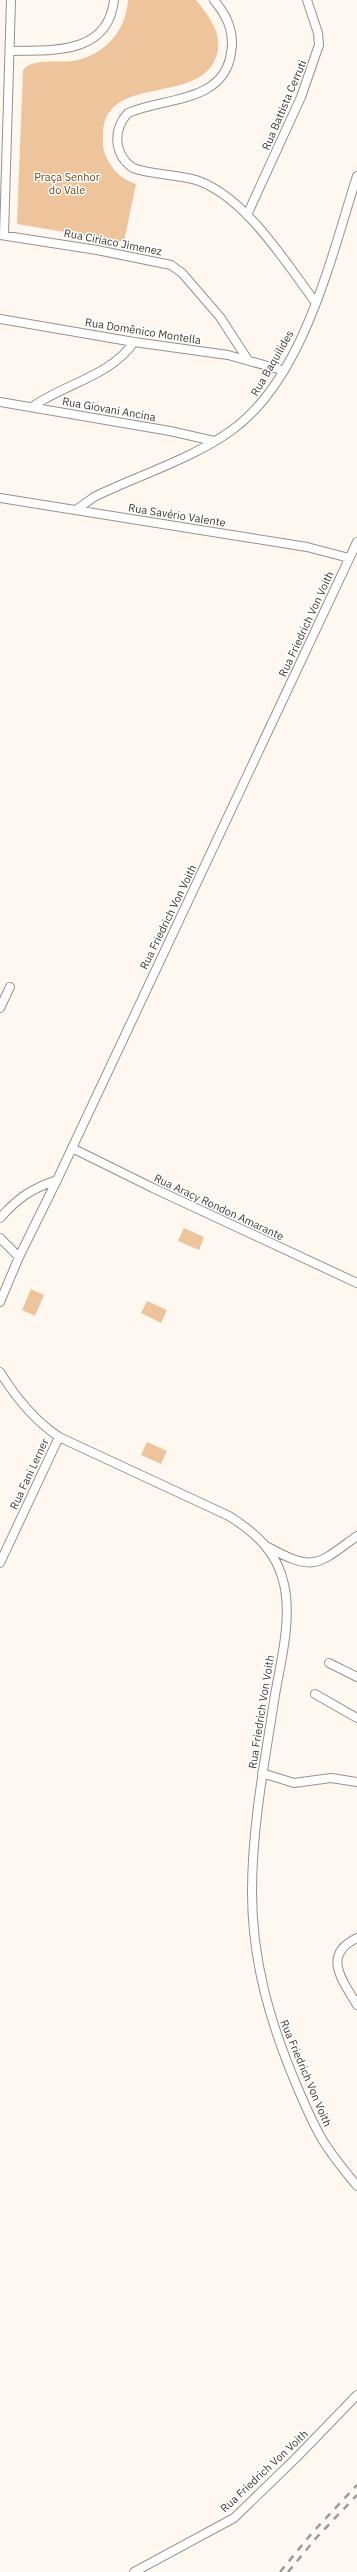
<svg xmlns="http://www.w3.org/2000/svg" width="357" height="2572" font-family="'IBM Plex Sans',sans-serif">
<rect width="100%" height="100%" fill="#fff8f1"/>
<!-- green -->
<path fill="#edc49b" d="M128 0H196C208 15 223 33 217 54 203 107 107 72 103 132 103 140 102 149 106 156 112 170 121 179 136 184L124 242 17 224 23 70C31 58 59 63 73 61 104 55 126 32 128 0Z
M184 1228 204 1237 199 1250 178 1241Z
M31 1289 44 1295 35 1316 22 1310Z
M147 1301 167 1310 161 1323 141 1313Z
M147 1442 167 1451 161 1464 141 1455Z"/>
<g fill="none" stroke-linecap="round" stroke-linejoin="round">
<defs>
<path id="minor" d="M214 0C227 16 235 32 231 53 224 103 165 97 128 113 113 129 113 154 133 168 153 175 175 174 196 180 245 196 286 263 316 303
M10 51C53 50 108 55 114 0
M247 215 301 97 319 45 318 33 307 0
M0 235 97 250 171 265 182 273 220 317 248 360
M4 235 11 0
M0 319 134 342 228 355 282 370
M0 402 170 431 214 441
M32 407C64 384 111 376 134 342
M0 498 307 547 349 558
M76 510 94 497C137 476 194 458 232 430 304 378 331 257 357 176
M0 1008 10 987
M72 1148 153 1188 357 1283
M0 1218C19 1197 31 1189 57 1180
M0 1238 19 1257
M0 1302 19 1257 57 1180 357 542
M0 1372C16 1398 34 1420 59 1437L229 1516C256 1533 277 1552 284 1584 292 1620 281 1660 275 1695 265 1760 252 1826 252 1892 252 1961 270 2022 296 2084 304 2103 312 2122 322 2139 332 2156 345 2171 357 2186
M268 1547C315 1573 318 1564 357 1536
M0 1563 59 1437
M329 1663 357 1677
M315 1694 357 1718
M262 1773 294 1783 331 1778 357 1782
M357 1938C321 1955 343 1981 357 2005
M134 2572 234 2518 297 2457 357 2395"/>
</defs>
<!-- minor casing -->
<use href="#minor" stroke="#9a9189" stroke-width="10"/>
<!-- minor -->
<use href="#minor" stroke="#fff" stroke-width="8"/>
<!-- rail -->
<path stroke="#9f9a94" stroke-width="2.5" stroke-dasharray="7 7" stroke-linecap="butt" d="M280 2572 312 2533 357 2485
M288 2572 317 2537 357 2495"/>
</g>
<g text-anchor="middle" stroke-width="3" stroke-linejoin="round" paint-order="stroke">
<!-- street labels -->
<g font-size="11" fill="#3b3834" stroke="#fff">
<text transform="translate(284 105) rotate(-67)" y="4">Rua Battista Cerruti</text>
<text transform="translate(113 242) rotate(11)" y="4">Rua Ciríaco Jimenez</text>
<text transform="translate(143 331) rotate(9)" y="4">Rua Domênico Montella</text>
<text transform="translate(272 363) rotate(-60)" y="4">Rua Baquilides</text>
<text transform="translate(109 409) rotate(10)" y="4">Rua Giovani Ancina</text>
<text transform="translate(177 515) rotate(9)" y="4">Rua Savério Valente</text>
<text transform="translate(306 624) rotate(-65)" y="4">Rua Friedrich Von Voith</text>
<text transform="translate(168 917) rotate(-64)" y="4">Rua Friedrich Von Voith</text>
<text transform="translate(219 1207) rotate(25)" y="4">Rua Aracy Rondon Amarante</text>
<text transform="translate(29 1474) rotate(-65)" y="4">Rua Fani Lerner</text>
<text transform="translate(261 1712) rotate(-81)" y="4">Rua Friedrich Von Voith</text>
<text transform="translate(306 2073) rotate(67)" y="4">Rua Friedrich Von Voith</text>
<text transform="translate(264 2471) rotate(-43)" y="4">Rua Friedrich Von Voith</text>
</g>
<!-- park labels -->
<g font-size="11" fill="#6d4413" stroke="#fff">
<text x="67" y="181">Praça Senhor<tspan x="67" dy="13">do Vale</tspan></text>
</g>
</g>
</svg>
